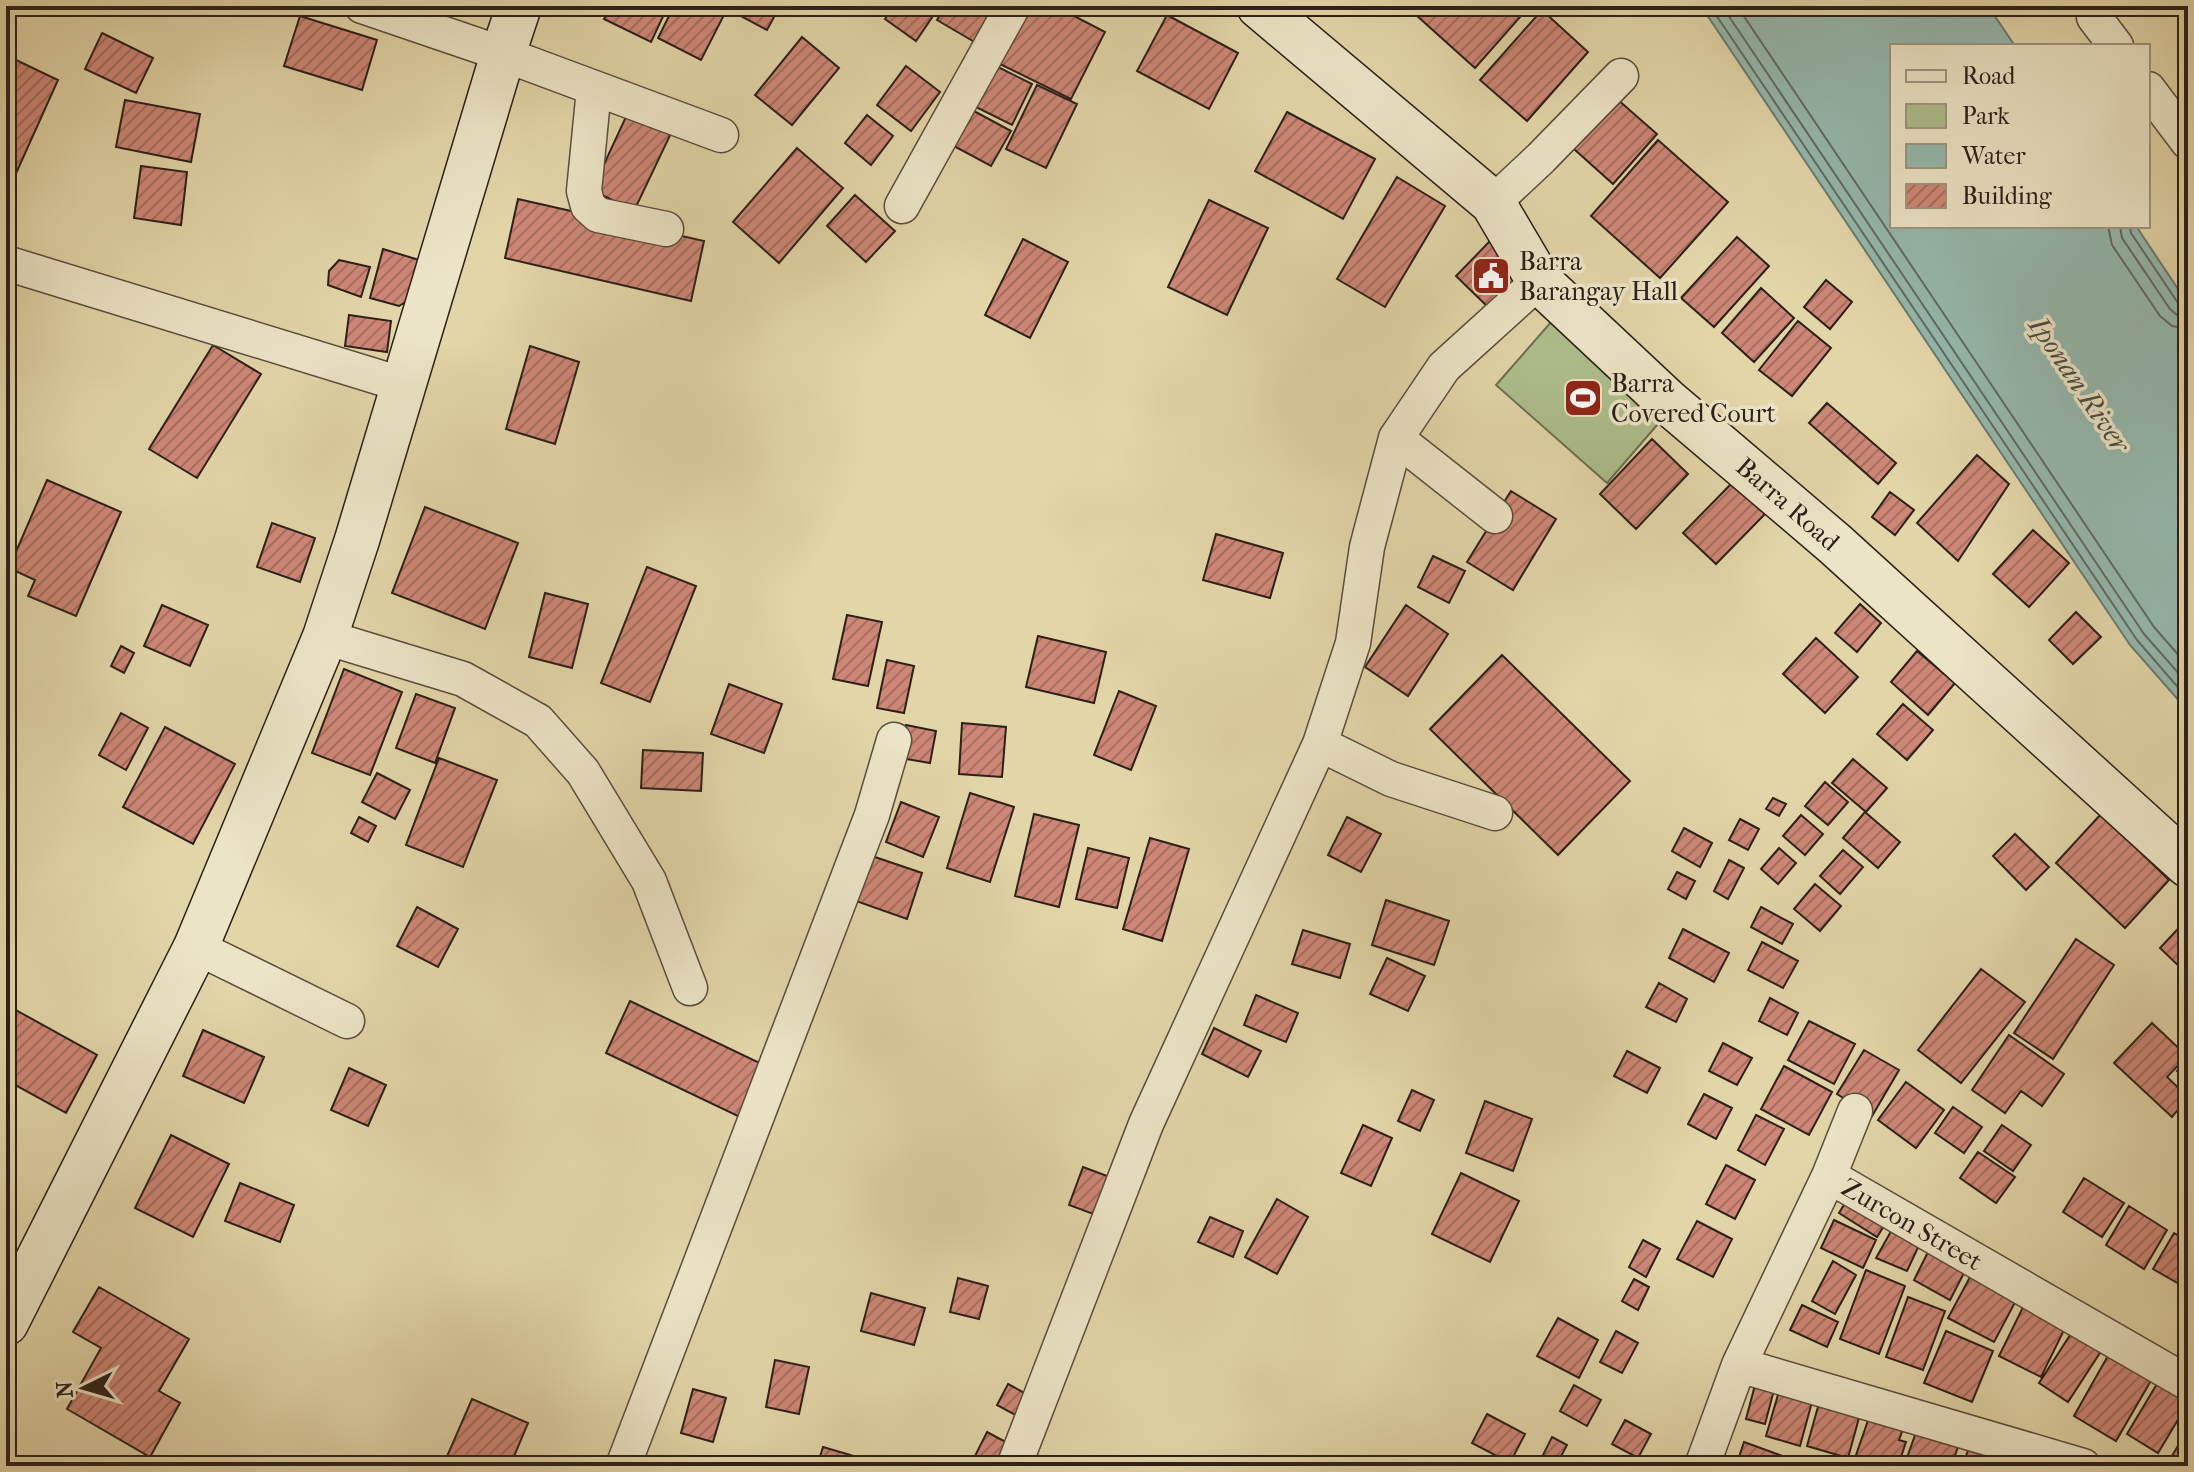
<svg xmlns="http://www.w3.org/2000/svg" width="2194" height="1472" font-family="'IM FELL French Canon',serif">
<defs>
<pattern id="building-hatch" width="6" height="6" patternUnits="userSpaceOnUse" patternTransform="scale(2)"><rect width="6" height="6" fill="#ce8777"/><path d="M-1 1l2-2M0 6l6-6M5 7l2-2" fill="none" stroke="#a76e61"/></pattern>
</defs>
<rect width="100%" height="100%" fill="#e2d5a8"/>
<filter id="stains"><feTurbulence type="fractalNoise" baseFrequency=".0025" numOctaves="4"/><feColorMatrix values="0 0 0 0 .2 0 0 0 0 .09 0 0 0 0 .02 0 0 0 .5 -.17"/></filter>
<radialGradient id="worn" r=".72"><stop offset=".6" stop-color="#630" stop-opacity="0"/><stop offset="1" stop-color="#630" stop-opacity=".3"/></radialGradient>
<!-- green -->
<path fill="#adbe8c" stroke="#6c6f52" stroke-width="2" d="M1559 313 1670 410 1607 483 1496 385Z"/>
<!-- water -->
<path fill="#95b8ad" stroke="#6b7b72" stroke-width="2" d="M1701 6H1988L2015 46H1892V226H2136L2188 304V711L2130 645Z"/>
<g fill="none" stroke-linecap="round" stroke-linejoin="round">
<!-- shore -->
<path stroke="#606c63" stroke-width="2" d="M1710 6 2137 640 2188 699
M1722 6 2144 634 2188 684
M1737 6 2154 627 2188 666
M2108 226 2112 245 2160 316 2172 326 2188 329
M2120 226 2122 238 2170 309 2177 315 2188 317
M2130 226 2131 233 2178 303 2183 306 2188 307"/>
</g>
<!-- building -->
<path fill="url(#building-hatch)" stroke="#2c2019" stroke-width="2" d="M611 6H668L651 42 604 19Z
M674 6H707L724 15 701 60 658 38Z
M722 6H780L767 30Z
M894 6H938L939 7 916 41 885 19Z
M946 6H1008L983 47 937 20Z
M1027 6H1055L1105 32 1071 99 998 63Z
M1406 6H1526L1528 8 1475 68Z
M1542 10 1588 52 1527 121 1480 80Z
M1167 15 1238 53 1209 109 1137 71Z
M300 16 377 40 362 90 284 66Z
M102 33 153 58 136 93 85 69Z
M802 37 839 68 792 125 755 95Z
M16 60 58 80 9 189 6 187V82Z
M992 64 1032 84 1012 125 972 105Z
M906 66 940 92 911 131 877 105Z
M1037 85 1077 104 1046 168 1006 149Z
M1609 92 1657 134 1613 184 1565 141Z
M125 100 200 114 191 162 116 147Z
M631 106 674 127 634 211 592 190Z
M972 110 1011 131 991 166 952 145Z
M1287 112 1375 159 1343 219 1255 171Z
M867 115 893 136 871 165 845 143Z
M1658 140 1728 202 1660 278 1591 216Z
M797 148 843 188 779 263 733 222Z
M141 166 187 172 181 225 134 218Z
M1397 177 1445 206 1385 307 1337 279Z
M855 195 895 231 866 262 827 226Z
M518 199 704 241 691 301 505 258Z
M1209 200 1268 228 1227 315 1168 287Z
M1737 237 1769 266 1714 327 1681 298Z
M1023 239 1068 262 1030 338 985 315Z
M1490 241 1526 275 1492 311 1456 276Z
M383 249 419 260 412 298 399 306 370 298Z
M339 260 370 267 361 297 328 285 329 271Z
M1826 280 1852 302 1830 329 1804 307Z
M1761 288 1794 318 1754 362 1722 333Z
M349 315 391 321 387 352 345 346Z
M1798 321 1831 348 1792 396 1759 370Z
M213 345 261 374 197 478 149 449Z
M530 346 579 362 555 444 506 429Z
M1827 403 1896 463 1878 484 1809 423Z
M1652 439 1688 474 1636 529 1600 494Z
M1977 455 2009 484 1958 561 1917 523Z
M47 480 121 512 76 616 28 596 35 580 9 568Z
M1732 483 1765 514 1716 564 1683 533Z
M1511 491 1556 519 1513 590 1467 562Z
M1890 492 1914 510 1895 535 1872 517Z
M425 507 518 543 485 629 392 593Z
M272 523 315 538 300 582 257 567Z
M2033 530 2069 563 2029 607 1993 574Z
M1216 534 1283 553 1270 598 1203 580Z
M1433 556 1465 571 1449 603 1418 587Z
M647 567 696 586 650 702 601 683Z
M545 593 588 604 572 668 529 657Z
M1860 604 1881 623 1857 652 1835 633Z
M162 605 208 625 190 666 144 646Z
M1406 605 1448 634 1408 696 1365 667Z
M2076 612 2101 637 2073 664 2049 640Z
M847 615 882 622 868 686 833 679Z
M1038 636 1106 652 1094 703 1026 687Z
M1816 638 1858 677 1825 713 1783 674Z
M121 646 134 653 124 673 111 666Z
M1917 651 1955 683 1928 715 1891 682Z
M1502 655 1630 781 1558 855 1430 729Z
M887 660 914 666 904 713 877 708Z
M344 669 402 692 370 775 312 753Z
M729 684 782 704 764 753 711 734Z
M1119 691 1156 706 1131 770 1094 755Z
M416 694 455 708 435 763 396 748Z
M1903 704 1933 730 1907 760 1877 734Z
M121 713 148 728 126 770 99 755Z
M962 723 1006 727 1002 777 959 774Z
M906 725 936 731 930 763 900 758Z
M165 727 235 764 193 844 123 807Z
M643 750 703 753 701 791 641 788Z
M439 758 497 780 463 867 406 845Z
M1853 759 1887 788 1866 812 1832 783Z
M377 773 410 790 395 819 362 802Z
M1825 782 1848 802 1828 825 1805 806Z
M970 793 1014 807 990 882 947 868Z
M1773 798 1786 804 1779 816 1766 809Z
M901 802 939 817 923 857 886 842Z
M1865 812 1900 842 1878 868 1843 838Z
M1034 814 1079 825 1059 907 1015 896Z
M2101 814 2169 880 2125 928 2056 863Z
M1801 815 1823 834 1805 855 1783 836Z
M359 817 376 826 368 842 351 833Z
M1347 817 1381 834 1361 872 1328 855Z
M1740 819 1759 829 1748 850 1729 840Z
M1684 828 1712 843 1700 867 1672 851Z
M2015 834 2049 867 2026 890 1993 856Z
M1150 838 1189 849 1162 941 1123 929Z
M1088 848 1129 858 1117 908 1076 899Z
M1779 848 1796 863 1778 884 1761 869Z
M1843 850 1863 867 1840 894 1820 876Z
M869 855 922 873 907 919 853 900Z
M1729 860 1744 868 1728 899 1714 891Z
M1677 872 1695 881 1686 899 1668 889Z
M1815 884 1841 906 1820 931 1794 909Z
M1386 900 1449 921 1434 965 1372 945Z
M417 907 458 929 438 967 397 946Z
M1761 907 1793 924 1782 944 1751 927Z
M2188 918V975L2160 948Z
M1683 929 1729 953 1714 982 1669 958Z
M1303 930 1350 944 1340 978 1292 964Z
M2076 939 2114 965 2053 1059 2014 1033Z
M1762 942 1798 961 1783 988 1748 970Z
M1387 958 1425 976 1408 1011 1370 994Z
M1981 969 2025 1002 1961 1083 1918 1050Z
M1659 983 1687 999 1676 1022 1646 1007Z
M1256 995 1298 1013 1286 1042 1244 1025Z
M1770 998 1798 1013 1787 1035 1759 1021Z
M630 1001 768 1067 744 1119 606 1053Z
M14 1009 97 1055 66 1113 6 1080V1023Z
M1809 1021 1855 1044 1834 1084 1788 1060Z
M2152 1023 2187 1056 2167 1077 2188 1097 2172 1117 2114 1063Z
M1214 1028 1261 1051 1248 1077 1202 1054Z
M203 1030 264 1057 244 1103 183 1076Z
M2009 1035 2064 1074 2042 1106 2021 1091 2005 1113 1972 1090Z
M1723 1043 1752 1058 1737 1085 1709 1071Z
M1864 1050 1899 1070 1872 1116 1837 1094Z
M1627 1051 1660 1068 1647 1093 1614 1076Z
M2188 1060V1083L2177 1071Z
M1784 1066 1832 1092 1809 1135 1761 1109Z
M349 1068 386 1085 368 1126 331 1110Z
M1906 1082 1944 1110 1916 1148 1878 1120Z
M1412 1090 1434 1100 1420 1131 1398 1121Z
M1704 1094 1732 1108 1716 1139 1688 1124Z
M1485 1101 1532 1119 1513 1171 1466 1153Z
M1953 1107 1982 1127 1964 1153 1935 1133Z
M1756 1115 1784 1129 1765 1165 1738 1150Z
M1363 1125 1392 1138 1371 1186 1341 1173Z
M2002 1125 2031 1145 2013 1171 1984 1151Z
M171 1135 229 1164 193 1237 135 1208Z
M1978 1152 2015 1177 1996 1203 1960 1178Z
M1726 1165 1755 1180 1735 1219 1706 1204Z
M1083 1167 1118 1180 1104 1218 1069 1205Z
M1461 1173 1519 1201 1490 1262 1432 1234Z
M2084 1178 2124 1203 2102 1237 2063 1212Z
M240 1183 294 1205 280 1242 225 1221Z
M1852 1192 1890 1216 1877 1237 1839 1213Z
M1277 1199 1308 1217 1277 1274 1245 1257Z
M2129 1206 2167 1230 2144 1269 2106 1245Z
M1210 1217 1243 1231 1233 1257 1198 1242Z
M1834 1220 1876 1240 1863 1268 1821 1248Z
M1697 1221 1732 1239 1713 1277 1677 1259Z
M1894 1226 1922 1239 1907 1271 1876 1258Z
M2174 1233 2188 1241V1289L2153 1269Z
M1643 1240 1660 1249 1646 1277 1629 1267Z
M1931 1246 1968 1265 1950 1300 1914 1280Z
M1833 1261 1856 1275 1835 1314 1812 1301Z
M1976 1266 2021 1291 1994 1342 1948 1318Z
M1866 1270 1905 1286 1879 1354 1840 1339Z
M958 1278 988 1286 979 1319 950 1312Z
M1634 1279 1649 1287 1638 1310 1622 1301Z
M99 1287 189 1339 159 1391 180 1403 150 1457 67 1409 101 1348 73 1332Z
M871 1293 925 1308 914 1345 861 1331Z
M1908 1297 1945 1311 1923 1370 1886 1357Z
M2188 1298V1315L2180 1310Z
M1802 1305 1838 1322 1827 1347 1790 1330Z
M2024 1305 2066 1326 2041 1377 1999 1356Z
M1558 1318 1598 1340 1579 1378 1537 1356Z
M2078 1323 2107 1342 2068 1402 2039 1383Z
M1616 1331 1638 1343 1622 1373 1600 1362Z
M1946 1331 1993 1351 1972 1402 1924 1383Z
M2114 1345 2157 1370 2116 1441 2074 1416Z
M775 1360 809 1367 799 1414 766 1407Z
M2163 1374 2188 1390V1403L2158 1453 2127 1434Z
M1782 1381 1815 1391 1800 1446 1766 1436Z
M1008 1384 1030 1396 1019 1417 997 1405Z
M1574 1385 1601 1400 1587 1426 1560 1411Z
M1755 1385 1774 1390 1765 1424 1746 1419Z
M693 1389 726 1398 713 1442 681 1433Z
M1821 1396 1862 1407 1848 1458 1807 1446Z
M472 1399 528 1423 510 1466H457L445 1461Z
M1872 1409 1906 1421 1899 1440 1906 1442 1898 1466H1878L1855 1458Z
M1487 1414 1525 1434 1510 1463 1472 1443Z
M1625 1420 1651 1434 1638 1458 1612 1444Z
M1919 1424 1961 1439 1951 1466H1904Z
M2188 1429V1466H2177L2169 1461Z
M987 1432 1015 1447 1006 1466H970Z
M1552 1437 1567 1445 1556 1466H1550L1540 1461Z
M1971 1440 2005 1451 2001 1466H1963Z
M1744 1442 1799 1462 1798 1466H1736Z
M823 1447 857 1457 855 1466H817Z
M1590 1458 1605 1466H1585Z
M1806 1458 1831 1466H1804Z"/>
<g fill="none" stroke-linecap="round" stroke-linejoin="round">
<defs>
<path id="street" d="M362 6 503 54 721 135
M2094 17 2116 46
M594 89 584 191 588 206 598 215 666 229
M2148 89 2188 142
M1493 203 1541 158 1621 76
M902 206 1013 6
M6 263 404 385
M1396 438 1495 516
M325 637 463 679 538 721 583 772 649 881 690 988
M1320 744 1391 779 1495 813
M196 947 347 1021
M1829 1176 2188 1383
M1739 1365 2083 1466
M623 1466 872 815 894 740
M1014 1466 1146 1124 1320 744 1353 643 1367 547 1396 438 1444 367 1539 281
M1702 1466 1739 1365 1829 1176 1855 1111"/>
<path id="secondary" d="M1259 6 1493 203 1539 281 1667 401 1835 544 2188 865
M6 1323 196 947 325 637 357 540 503 54 519 6"/>
</defs>
<!-- street casing -->
<use href="#street" stroke="#5a4d3d" stroke-width="37"/>
<!-- secondary casing -->
<use href="#secondary" stroke="#2c2019" stroke-width="47"/>
<!-- street -->
<use href="#street" stroke="#ece4c6" stroke-width="34"/>
<!-- secondary -->
<use href="#secondary" stroke="#ece4c6" stroke-width="44"/>
</g>
<!-- icons -->
<defs>
<symbol id="civic-square" viewBox="-11 -11 22 22"><rect x="-9" y="-9" width="18" height="18" rx="4" fill="#8f2418" stroke="#ece4c6"/><path d="M-.6-6.5H3V-4.5H.6V-3L4-1V1h2V6H-6V1h2V-1L-.6-3ZM-1.2 2.5V6h2.4V2.5Z" fill="#fff"/></symbol>
<symbol id="stadium-square" viewBox="-11 -11 22 22"><rect x="-9" y="-9" width="18" height="18" rx="4" fill="#8f2418" stroke="#ece4c6"/><path d="M0-5a6.5 5 0 1 0 0 10a6.5 5 0 1 0 0-10ZM-3.5-1.8h7v3.6h-7Z" fill="#fff"/></symbol>
</defs>
<g fill-rule="evenodd">
<use href="#civic-square" x="1469" y="254" width="44" height="44"/>
<use href="#stadium-square" x="1561" y="376" width="44" height="44"/>
</g>
<g text-anchor="middle" stroke-width="7" stroke-linejoin="round" paint-order="stroke">
<!-- poi labels -->
<g font-size="26" fill="#2c2019" stroke="#ece4c6" text-anchor="start">
<text x="1519" y="270">Barra<tspan x="1519" dy="30">Barangay Hall</tspan></text>
<text x="1611" y="392">Barra<tspan x="1611" dy="30">Covered Court</tspan></text>
</g>
<!-- street labels -->
<g font-size="26" fill="#2c2019" stroke="#ece4c6">
<text transform="translate(1788 504) rotate(41)" y="9">Barra Road</text>
<text transform="translate(1912 1224) rotate(30)" y="9">Zurcon Street</text>
</g>
<!-- water labels -->
<g font-size="28" font-style="italic" fill="#4c4e45" stroke="#ece4c6">
<text transform="translate(2080 384) rotate(56)" y="10">Iponan River</text>
</g>
</g>
<!-- margin -->
<rect width="2194" height="1472" fill="none" stroke="#e2d5a8" stroke-width="32"/>
<rect x="8" y="8" width="2178" height="1456" fill="none" stroke="#2c2019" stroke-width="4"/>
<rect x="16" y="16" width="2162" height="1440" fill="none" stroke="#2c2019" stroke-width="2"/>
<!-- legend -->
<rect x="1890" y="44" width="260" height="184" fill="#ece4c6" stroke="#9f9681" stroke-width="2"/>
<rect x="1906" y="70" width="40" height="12" fill="#ece4c6" stroke="#9f9681" stroke-width="2"/>
<text x="1962" y="84" font-size="24" fill="#2c2019">Road</text>
<rect x="1906" y="104" width="40" height="24" fill="#adbe8c" stroke="#9f9681" stroke-width="2"/>
<text x="1962" y="124" font-size="24" fill="#2c2019">Park</text>
<rect x="1906" y="144" width="40" height="24" fill="#95b8ad" stroke="#9f9681" stroke-width="2"/>
<text x="1962" y="164" font-size="24" fill="#2c2019">Water</text>
<rect x="1906" y="184" width="40" height="24" fill="url(#building-hatch)" stroke="#9f9681" stroke-width="2"/>
<text x="1962" y="204" font-size="24" fill="#2c2019">Building</text>
<!-- north arrow -->
<g transform="translate(84 1388) rotate(265)" stroke="#ece4c6" stroke-width="6" paint-order="stroke">
<path d="M0-6L14 30L0 20L-14 30Z" fill="#2c2019"/>
<text y="-12" font-size="22" font-weight="bold" text-anchor="middle" fill="#2c2019">N</text>
</g>
<rect width="100%" height="100%" filter="url(#stains)"/>
<rect width="100%" height="100%" fill="url(#worn)"/>
</svg>
